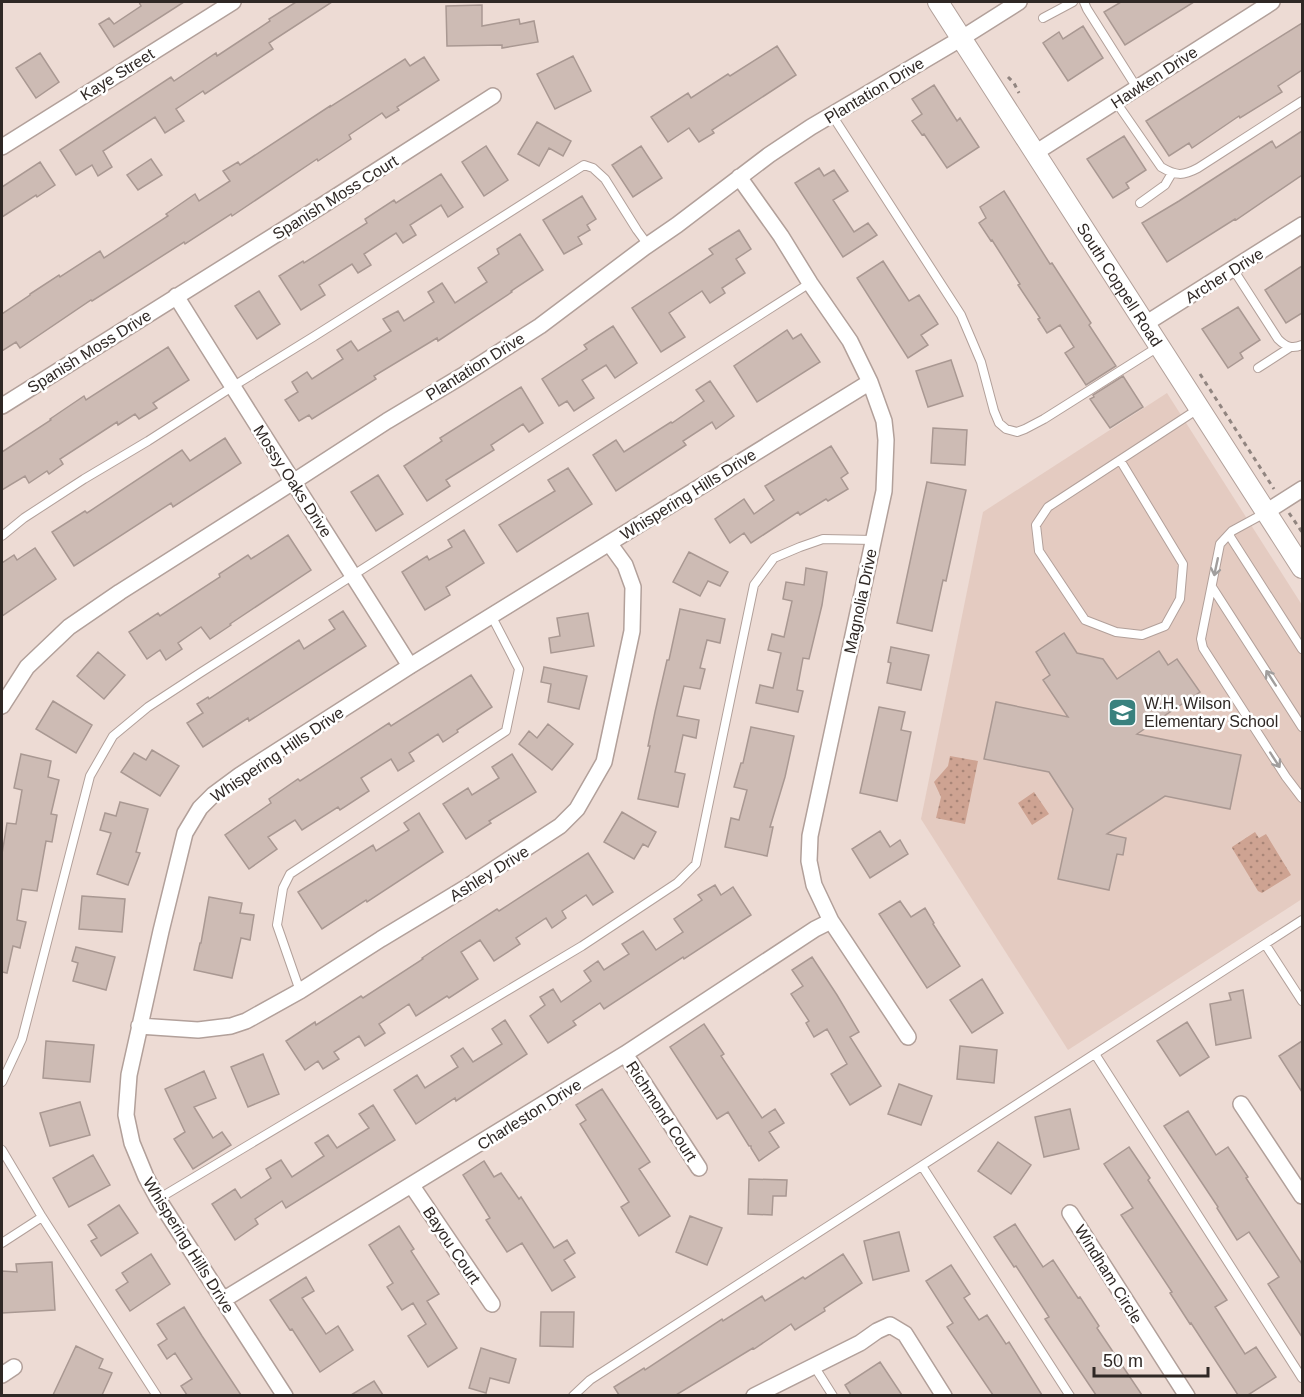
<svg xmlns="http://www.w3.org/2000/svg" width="1304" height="1397" font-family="Helvetica,sans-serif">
<defs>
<pattern id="park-dots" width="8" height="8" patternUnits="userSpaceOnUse" patternTransform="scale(1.5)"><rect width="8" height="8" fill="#cea392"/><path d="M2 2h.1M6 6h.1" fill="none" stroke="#a88577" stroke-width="1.8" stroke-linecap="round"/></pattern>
</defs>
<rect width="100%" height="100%" fill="#eddbd4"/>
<!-- built -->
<path fill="#e4cbc1" d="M1167 393 1302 605V899L1068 1050 921 819 983 512Z"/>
<!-- park -->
<path fill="url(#park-dots)" d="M950 756 978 761 965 824 936 818 941 797 934 782 948 766Z
M1034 792 1049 814 1032 825 1018 803Z
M1255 832 1259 838 1266 834 1291 875 1262 893 1258 891 1232 848V847Z"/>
<!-- building -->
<path fill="#cdbbb4" stroke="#a99892" stroke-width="1.5" d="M139 2H184L114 47 99 24 109 18 114 24 141 6Z
M296 2H332L269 43 273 49 205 94 203 91 176 109 184 121 165 133 155 117 103 151 112 167 98 176 92 165 76 175 60 150 171 77 174 81 216 53 217 56 270 21 269 19Z
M1121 2H1194L1125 45 1104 12Z
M482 5V26L519 19 520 24 534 21 538 42 502 48V45L447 46 446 6Z
M1302 23V70L1278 86 1282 92 1240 118 1239 116 1192 148 1189 143 1169 156 1146 121Z
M1083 26 1103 58 1068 81 1043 43 1059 32 1063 39Z
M777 46 796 75 712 130 714 133 699 142 689 128 668 142 651 117 688 93 691 98 728 74 730 76Z
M40 53 59 82 36 98 16 68Z
M573 56 591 91 555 109 537 74Z
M424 57 439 80 397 107 399 110 386 118 382 113 349 135 351 139 318 161 317 159 232 216 231 214 185 244 184 242 92 301 91 300 20 348 16 342 2 351V314L30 295V294L59 275 60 277 100 251 104 258 168 216 166 214 195 194 199 201 230 181 223 171 238 162 240 165 330 106V107L405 59 410 66Z
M934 85 957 121 960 118 979 147 947 168 924 134 922 135 912 121 922 114 912 99Z
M537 122 571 141 563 156 549 148 539 166 518 154Z
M1302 131V175L1236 220 1235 219 1167 262 1142 223 1179 201 1272 141 1276 148Z
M1124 136 1146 170 1126 183 1129 188 1113 198 1087 159Z
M486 146 508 180 484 196 462 162Z
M641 146 662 178 633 197 612 165Z
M151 159 162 175 138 190 127 175Z
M40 162 55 185 37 197 36 195 2 217V187Z
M819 168 824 176 834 170 848 191 833 200 854 232 868 223 877 235 843 257 795 183Z
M441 174 463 207 448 217 441 205 410 225 416 235 403 243 396 233 364 254 371 265 358 273 352 264 319 285 325 295 301 310 279 276 303 261 304 263 367 223 365 219 394 200 396 203Z
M1004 191 1050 264 1052 263 1091 323 1089 325 1116 366 1086 385 1065 353 1074 347 1060 325 1047 333 1038 319 1040 318 1018 285 1020 284 992 240 991 241 979 223 986 218 980 207Z
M582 196 596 219 587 225 590 230 578 237 582 244 564 254 543 220Z
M739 230 751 249 736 259 745 273 722 288 725 293 710 303 702 291 669 313 685 337 661 352 632 308 713 254 709 249Z
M520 234 543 270 511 291 512 292 438 341 437 338 374 376 376 379 312 419 309 415 299 421 285 400 298 392 292 382 307 372 312 379 343 359 337 350 351 341 358 351 391 331 383 319 398 311 404 321 434 302 428 292 442 283 455 303 487 282 478 268 499 254 497 249Z
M883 261 909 301 919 295 938 324 921 335 928 345 908 358 857 278Z
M1302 266V313L1286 323 1265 290Z
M259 291 280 324 257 339 235 306Z
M1238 307 1260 340 1240 353 1243 358 1228 368 1202 329Z
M613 326 637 363 615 378 606 365 582 380 594 398 574 411 567 401 559 406 542 379 587 349 584 345Z
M787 330 793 339 801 334 820 362 757 402 734 366Z
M168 347 189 380 153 403 157 408 139 419 135 414 118 425 117 422 60 459 63 464 49 474 47 471 29 483 25 476 2 490V452L51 420 50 419 84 396 86 400Z
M951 360 963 396 928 407 916 371Z
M1123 376 1143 407 1110 428 1090 399 1094 397 1093 395Z
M710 381 734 416 716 429 712 422 683 441 686 445 616 491 593 455 616 440 624 452 671 422 672 423 704 401 696 390Z
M521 387 543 423 529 432 523 424 491 445 494 450 446 480 450 486 427 501 404 466 442 441 440 438Z
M933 428 967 430 965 465 931 463Z
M225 438 241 463 173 507 171 503 74 566 52 532 85 511 87 513 182 450 190 461Z
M831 446 848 473 841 478 848 489 828 501 826 499 800 515 798 512 751 543 744 533 730 543 715 519 744 499 754 514 774 500 765 486Z
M568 468 592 504 517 552 499 525 555 491 548 480Z
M378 475 403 514 376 531 351 492Z
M927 482 966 490 946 581 943 580 932 631 897 623Z
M464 530 484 563 446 587 450 595 425 610 402 572 427 556 429 560 452 547 448 540Z
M288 535 311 570 230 624 231 625 210 639 201 627 178 643 182 649 166 660 160 650 147 659 129 632 158 613 160 616 220 577 219 574 248 555 251 559Z
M35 548 56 579 2 616V563L14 555 17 560Z
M689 552 728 572 720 586 708 581 700 596 673 582Z
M806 568 827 572 822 605 809 659 803 658 797 690 803 691 798 712 756 703 760 685 773 688 781 653 768 650 772 634 784 637 792 601 783 599 786 582 804 585Z
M680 609 725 619 720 643 707 640 700 668 705 669 700 689 684 686 677 716 699 720 696 738 683 735 675 772 685 774 678 807 638 799 650 746H648L655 712 667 660H669Z
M343 611 366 646 249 721 248 718 203 747 187 723 203 713 197 704 208 697 209 699 299 640 304 649 335 629 329 620Z
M588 613 594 646 551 653 549 638 560 636 557 618Z
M1064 633 1077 653 1103 659 1117 679 1159 651 1168 665 1177 659 1200 692 1137 734 1241 755 1230 809 1165 796 1107 834 1126 838 1123 855 1117 854 1109 890 1058 879 1073 809 1049 772 984 759 996 702 1068 717 1043 680 1050 675 1036 652Z
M891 647 929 655 921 690 887 683 891 663 888 662Z
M98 652 125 675 104 699 77 676Z
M544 667 587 676 579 709 548 702 551 684 541 682Z
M471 675 492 707 457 730 458 732 443 742 438 734 409 753 414 761 398 771 391 759 361 778 369 791 340 810 338 807 302 830 295 820 268 837 277 849 249 869 225 835 271 803 269 799 298 779 300 781 389 723 391 726Z
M53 701 92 725 76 753 36 729Z
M879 707 905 712 901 730 911 732 897 801 860 793Z
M548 724 573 744 552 770 519 744 529 731 537 738Z
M751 727 794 736 785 777 770 827H773L767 856 725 847 731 818 739 820 747 790 734 787 741 763H743Z
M152 750 179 766 160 796 121 772 134 753 146 760Z
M21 754 51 761 48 777 59 780 51 814 57 815 52 842 46 841 37 891 22 889 17 920 26 922 20 948 13 946 7 973 2 972V854L7 823 16 824 22 790 14 788Z
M512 754 536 792 489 821 491 823 466 839 443 804 468 788 472 795 499 778 492 767Z
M120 802 148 809 136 852 140 853 128 885 97 874 111 833 100 830 105 813 116 816Z
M622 812 656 832 648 847 643 844 634 859 604 842Z
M419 813 443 852 367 902 366 900 322 929 298 892 373 845 376 851 409 830 404 823Z
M880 831 890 847 900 840 908 854 870 878 852 849Z
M588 853 613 892 593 905 586 895 562 911 566 918 552 928 546 918 516 938 520 944 494 961 480 940 461 952 478 979 449 998 447 996 416 1016 409 1004 379 1024 385 1033 365 1046 359 1036 334 1052 339 1059 323 1069 318 1061 305 1070 286 1041 315 1022 316 1025 361 996 363 998 423 959 422 958 452 938 497 909 499 911Z
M715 885 721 895 733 887 751 915 684 959 683 957 604 1009 600 1003 573 1021 576 1025 548 1043 530 1016 545 1005 540 997 553 989 561 1002 591 981 584 971 598 961 604 970 629 954 622 944 643 931 656 950 683 932 674 919 702 900 698 895Z
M82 896 125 899 122 932 79 929Z
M209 897 242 903 240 913 254 915 250 940 241 938 232 978 194 970 200 943H201Z
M900 901 911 917 925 908 934 923 933 924 960 966 927 988 879 914Z
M76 947 115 957 106 990 73 981 78 963 72 961Z
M812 957 837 995 859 1032 850 1037 881 1086 850 1105 831 1074 847 1064 827 1029 814 1037 806 1023 809 1021 791 994 803 986 792 970Z
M982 979 1003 1013 972 1033 950 1000Z
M1243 990 1251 1038 1216 1045 1210 1004 1231 1000 1229 993Z
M505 1020 527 1054 456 1101 455 1098 416 1124 394 1090 417 1075 425 1088 458 1067 451 1056 463 1048 473 1062 502 1044 492 1029Z
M1187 1022 1209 1057 1180 1076 1157 1041Z
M704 1024 724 1054 721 1056 762 1118 775 1109 784 1123 769 1132 779 1147 759 1161 751 1148V1146H749L728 1112 717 1119 670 1047Z
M46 1041 94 1045 90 1082 43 1078Z
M1302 1041V1092L1279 1056Z
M960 1046 997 1050 994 1083 957 1079Z
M263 1054 279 1094 248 1107 231 1067Z
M204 1071 216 1098 194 1107 213 1138 222 1132 231 1145 193 1169 174 1139 185 1132 165 1089Z
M899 1084 932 1096 921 1125 888 1114Z
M602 1089 650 1162 639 1169 670 1216 639 1236 621 1207 629 1202 580 1124 586 1120 576 1105Z
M80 1102 90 1135 50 1146 40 1113Z
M373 1105 395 1140 286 1208 282 1201 255 1219 258 1224 235 1240 212 1204 235 1189 241 1198 271 1178 266 1169 281 1160 292 1177 324 1156 315 1143 328 1135 337 1148 369 1128 359 1114Z
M1070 1109 1079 1149 1044 1157 1035 1117Z
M1188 1111 1216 1155 1228 1147 1248 1177 1246 1178 1302 1264V1337L1268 1284 1279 1277 1249 1232 1237 1240 1217 1208 1218 1207 1164 1126Z
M998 1142 1031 1165 1011 1194 978 1171Z
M1129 1147 1150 1178 1148 1180 1227 1300 1215 1307 1245 1354 1256 1347 1276 1377 1248 1395H1238L1191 1323 1190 1324 1170 1293 1172 1292 1121 1215 1133 1208 1104 1164Z
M93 1155 110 1185 69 1207 53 1178Z
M484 1161 494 1177 501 1173 519 1199 521 1197 554 1248 567 1240 575 1253 564 1260 575 1277 552 1291 522 1243 507 1252 486 1220 490 1218 463 1175Z
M749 1179 787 1180 786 1196H773L772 1215 748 1214Z
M119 1205 138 1233 101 1256 91 1241 97 1238 88 1225Z
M690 1216 722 1228 707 1265 676 1252Z
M1015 1224 1043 1267 1053 1260 1078 1298 1080 1297 1099 1326 1097 1328 1142 1395H1096L1045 1319 1049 1317 1016 1266 1014 1267 994 1237Z
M399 1226 414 1249 411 1251 439 1294 427 1301 457 1348 428 1367 408 1336 426 1324 413 1303 402 1310 387 1287 393 1283 369 1245Z
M899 1232 909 1271 873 1280 864 1241Z
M151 1254 170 1284 130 1311 116 1290 128 1282 122 1273Z
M843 1254 862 1283 824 1308 825 1311 795 1330 791 1324 754 1349 753 1348 676 1395H619L614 1387 644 1368 645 1370 722 1319 723 1321 762 1296 765 1301 803 1277 805 1279Z
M52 1262 55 1310 2 1313V1271L17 1272 16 1264Z
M951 1265 970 1294 964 1298 979 1320 987 1315 1006 1344 1009 1342 1042 1395H993L947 1327 953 1323 926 1281Z
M306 1277 314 1291 302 1298 326 1334 338 1326 353 1350 320 1372 292 1329 290 1330 270 1300Z
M184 1307 202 1336 241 1395H187L181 1386 192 1379 175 1353 167 1359 158 1345 167 1339 157 1324Z
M541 1312H574L573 1347 540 1346Z
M76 1346 103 1359 99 1368 112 1373 102 1395H53Z
M481 1348 516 1359 509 1383 490 1378 486 1393 469 1388Z
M880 1362 902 1395H851L845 1385Z
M374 1381 383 1395H351Z"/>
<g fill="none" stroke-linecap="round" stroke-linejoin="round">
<defs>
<path id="service" d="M1084 2 1087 9 1137 88
M1043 18 1073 2
M1116 102 1161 167C1176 176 1183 176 1198 168L1302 101
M832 115 961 315 981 362 994 411 999 423 1006 429 1017 432 1025 429 1044 419 1158 347
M1140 203 1165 185 1172 173
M1233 269 1278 339C1286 347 1292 349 1302 345
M1258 368 1289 348
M1120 460 1183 564 1180 599 1165 626 1142 635 1116 632 1085 620 1039 551 1036 525 1048 507 1198 409
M1265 513 1232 531 1220 544 1201 639 1203 648 1286 777 1302 798
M1229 535 1302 649
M2 536 24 518 84 479 148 441 232 387 313 337 584 165 593 168 605 179 637 230 648 245
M1212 587 1302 727
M1265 944 1302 1001
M300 991 277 925 283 888 290 874 506 731 519 669 492 617
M1095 1054 1302 1378
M2 1082 22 1039 90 776 113 736 148 707 200 673 810 283
M2 1150 42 1217 157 1396
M922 1166 1070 1396
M158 1199 582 946 677 883 696 864 754 585 774 558 800 547 823 539 873 540
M2 1243 42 1217
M814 1366 833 1396
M573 1396 590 1380 1302 920"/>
<path id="minor" d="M2 147 233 2
M1035 153 1272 2
M739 177 781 236 810 283 850 341 870 382 884 421 886 440 884 491 810 836 809 861 814 885 831 921 908 1037
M176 296C253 420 333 543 410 666
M1145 324 1302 225
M2 406 323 205 493 96
M1266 512 1302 489
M2 706 27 667 69 627 120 592 293 482 387 421 462 376 540 326 645 247 677 225 769 155 811 127 962 38 1019 2
M139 1026 198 1030 231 1026 246 1021 300 991 381 939 467 887 560 826 577 809 604 762 632 631 633 587 625 565 609 543
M625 1054 699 1168
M1241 1104 1302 1196
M412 1186 492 1304
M1070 1213 1187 1396
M223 1300 625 1054 815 929 831 921
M2 1375 14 1367
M285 1396 158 1199 146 1177 132 1143 126 1115 129 1075 161 931 185 833 200 808 213 795 240 775 410 666 870 382
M754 1396 860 1343 877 1331 890 1325 905 1334 944 1396"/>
<g id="tertiary">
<path id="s1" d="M938 2 1302 568"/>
</g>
</defs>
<!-- service casing -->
<use href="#service" stroke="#b2a09a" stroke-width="10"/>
<!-- minor casing -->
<use href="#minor" stroke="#b2a09a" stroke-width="18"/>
<!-- tertiary casing -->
<use href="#tertiary" stroke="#b2a09a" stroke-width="22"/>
<!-- path -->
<path stroke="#918580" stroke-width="3" stroke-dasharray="4.5 4.5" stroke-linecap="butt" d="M1008 77 1014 83 1019 93
M1200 374 1274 489
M1289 513 1302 532"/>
<!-- service -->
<use href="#service" stroke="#fff" stroke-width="8"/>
<!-- minor -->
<use href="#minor" stroke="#fff" stroke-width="15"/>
<!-- tertiary -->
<use href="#tertiary" stroke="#fff" stroke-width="20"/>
</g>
<!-- one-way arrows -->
<defs><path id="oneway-shaft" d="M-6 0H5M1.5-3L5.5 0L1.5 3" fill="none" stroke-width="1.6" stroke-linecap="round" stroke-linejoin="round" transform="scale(1.5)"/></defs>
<g stroke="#a19e9d">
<use href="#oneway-shaft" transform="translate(1216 567) rotate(102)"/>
<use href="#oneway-shaft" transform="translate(1271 678) rotate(-123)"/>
<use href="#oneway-shaft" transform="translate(1275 760) rotate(57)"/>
</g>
<!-- icons -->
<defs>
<symbol id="school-square" viewBox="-11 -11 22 22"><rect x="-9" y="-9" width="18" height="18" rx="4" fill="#39817e" stroke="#fff"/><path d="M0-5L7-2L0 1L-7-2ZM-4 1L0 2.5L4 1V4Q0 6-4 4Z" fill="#fff"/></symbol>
</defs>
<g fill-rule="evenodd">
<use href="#school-square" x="1106" y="696" width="33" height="33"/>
</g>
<g text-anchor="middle" stroke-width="5" stroke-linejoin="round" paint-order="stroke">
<!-- street labels -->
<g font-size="16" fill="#2f2825" stroke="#fff">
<text transform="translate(117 74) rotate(-32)" y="6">Kaye Street</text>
<text transform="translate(1154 77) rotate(-33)" y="6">Hawken Drive</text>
<text transform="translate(874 90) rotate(-31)" y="6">Plantation Drive</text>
<text transform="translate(335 197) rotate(-32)" y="6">Spanish Moss Court</text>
<text transform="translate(1224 275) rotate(-32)" y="6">Archer Drive</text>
<text dy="6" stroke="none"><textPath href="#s1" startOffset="336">South Coppell Road</textPath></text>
<text transform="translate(89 351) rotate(-32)" y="6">Spanish Moss Drive</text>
<text transform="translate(475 366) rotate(-32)" y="6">Plantation Drive</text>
<text transform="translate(293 481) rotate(57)" y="6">Mossy Oaks Drive</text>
<text transform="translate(688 494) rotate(-32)" y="6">Whispering Hills Drive</text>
<text transform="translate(860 601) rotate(-78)" y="6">Magnolia Drive</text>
<text transform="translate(277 754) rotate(-34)" y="6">Whispering Hills Drive</text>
<text transform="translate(489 873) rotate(-32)" y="6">Ashley Drive</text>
<text transform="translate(662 1111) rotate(57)" y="6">Richmond Court</text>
<text transform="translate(529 1114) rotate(-32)" y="6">Charleston Drive</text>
<text transform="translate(189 1245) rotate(58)" y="6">Whispering Hills Drive</text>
<text transform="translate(452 1245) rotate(56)" y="6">Bayou Court</text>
<text transform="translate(1109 1274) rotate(58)" y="6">Windham Circle</text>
</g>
<!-- poi labels -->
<g font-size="16" fill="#2f2825" stroke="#fff" text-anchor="start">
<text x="1144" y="709">W.H. Wilson<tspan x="1144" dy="18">Elementary School</tspan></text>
</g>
</g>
<!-- border -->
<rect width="1304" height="1397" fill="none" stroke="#2f2825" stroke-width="6"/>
<!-- scale -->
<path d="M1094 1367v9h114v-9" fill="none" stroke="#2f2825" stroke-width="3"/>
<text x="1103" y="1367" font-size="18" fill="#2f2825" stroke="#ffffff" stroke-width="4.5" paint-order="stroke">50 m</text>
</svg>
